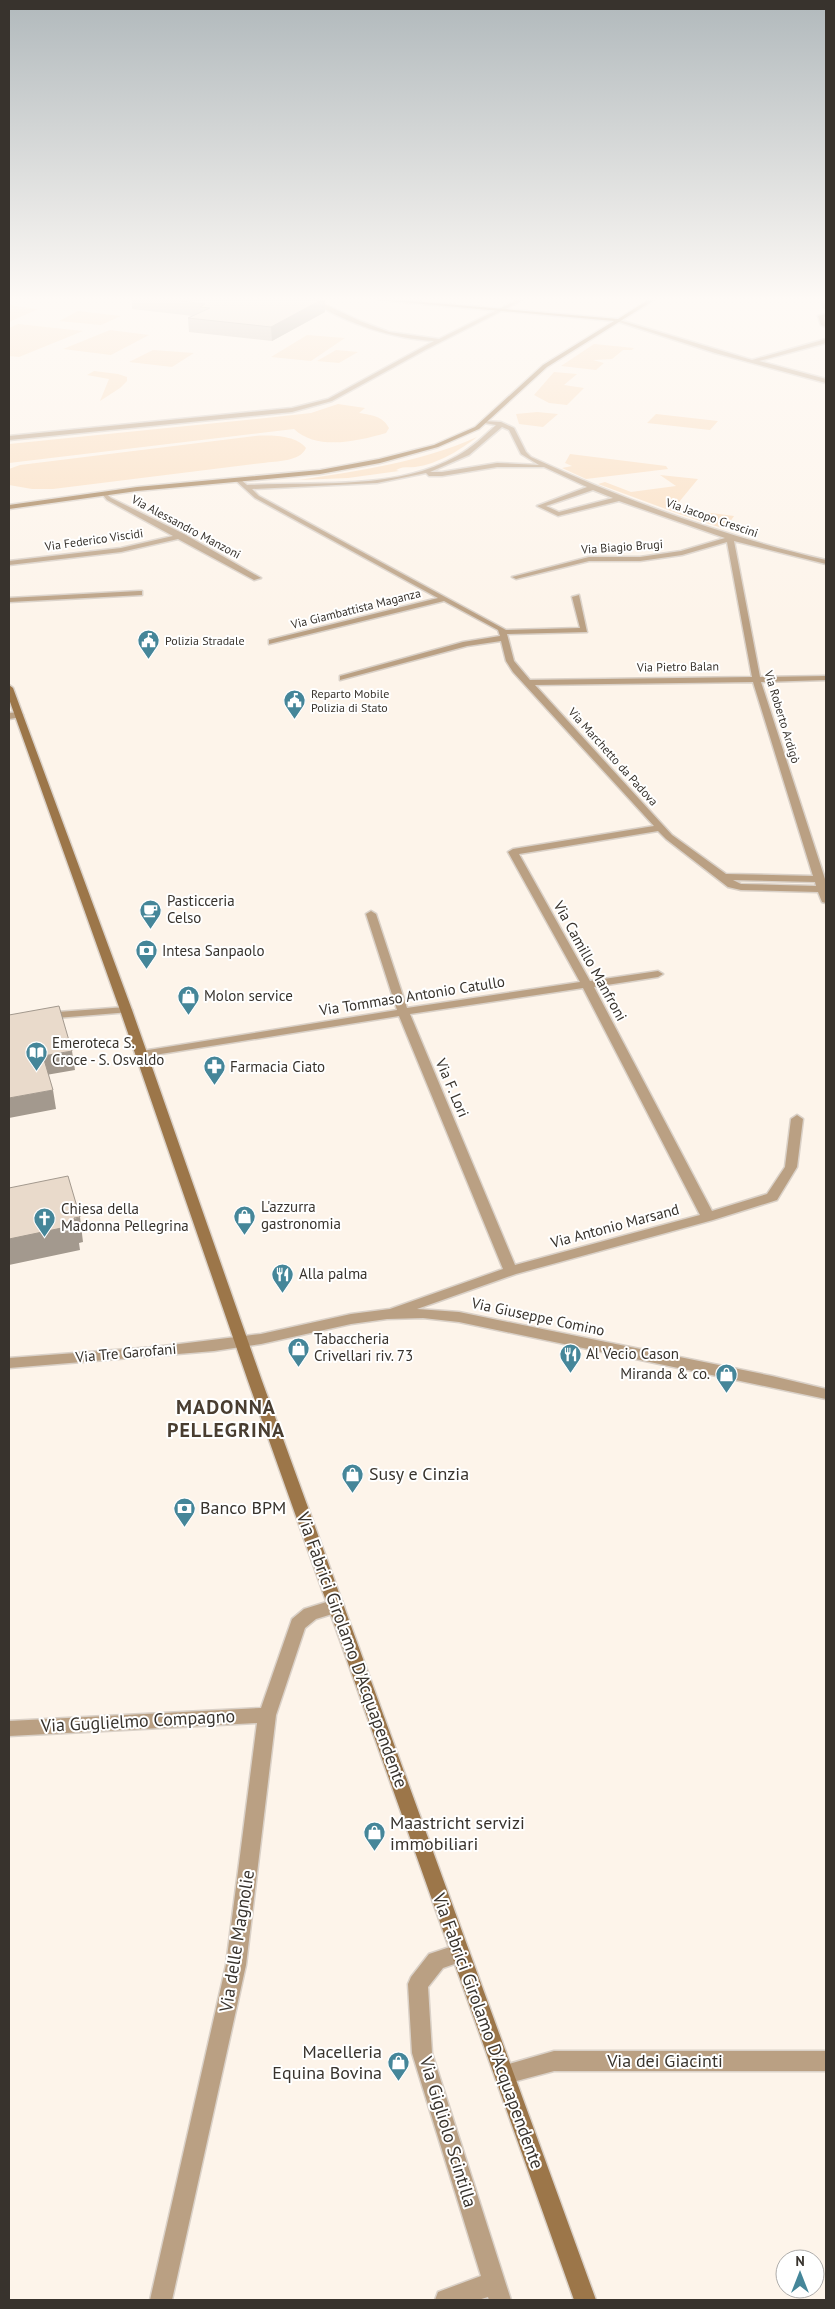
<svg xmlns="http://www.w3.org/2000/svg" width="835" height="2309" font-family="'PT Sans',sans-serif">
<rect width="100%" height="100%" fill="#fdf4ea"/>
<!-- green -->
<path fill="#faddbe" d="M9 305 38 309 9 322Z
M78 311 121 316 101 325 59 321Z
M18 324 83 331 19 357 9 356V328Z
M110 330 149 335 111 355 63 349Z
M307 335 345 338 311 361 271 357Z
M594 344 634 348 632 350H623L612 359 593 360 604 363 596 370 561 366Z
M153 350 194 353 172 367 129 362Z
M336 350 358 352 339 363 317 361Z
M94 371 118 374 127 377V381L120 388 100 401 109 379 87 375Z
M554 372 577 374 564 385 584 388 567 405 549 403 534 395Z
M338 404 365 408 359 413C371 415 383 416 389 428L386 433C358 441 317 451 294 429L9 463V444L266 418 311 413Z
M537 412 558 414 543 427 519 424 516 414Z
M656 414 718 421 710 430 647 423Z
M255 436C270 435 296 435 306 448 300 462 276 461 263 463L53 489H32L9 485V469L20 465Z
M477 437C460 450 438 464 415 467 408 468 403 466 396 470L399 471 348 478 299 480C359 471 421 462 477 437Z
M570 454 666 466 668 469 586 479 562 468 572 466 565 463Z
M660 475 698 479 674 508 734 516 725 529 682 515 598 484 605 482 631 492 676 486Z"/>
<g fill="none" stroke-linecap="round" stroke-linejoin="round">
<defs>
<path id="street" d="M310 300H316L360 321 389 332 439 339 517 300H523L425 350 332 401 292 412 9 440V436L292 408 328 399 434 341C393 339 344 323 310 300Z
M820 300H825L826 309H824Z
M826 314V316L824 317 826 327 821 325 818 316Z
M616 319 752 360 826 339V343L759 361 826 379V383L715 353 616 321Z
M484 421 501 422 514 428 526 452 531 457C626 501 723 536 826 560V564L734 541 760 677 826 676V680L761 682 825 879 826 903 822 902 818 892 741 890 728 887 666 839 658 831 519 854 590 981 658 971 663 974 658 977 594 987 712 1211 767 1194 785 1167 791 1119 797 1115 803 1119 797 1167 777 1200 713 1220 516 1274 417 1309 459 1312 772 1376 826 1389V1399L459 1322 423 1318 387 1319 351 1324 261 1344 214 1351 9 1368V1358L155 1347 261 1334 351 1314 390 1309 503 1269 399 1016 142 1057 136 1054 142 1051 397 1010 366 914 371 911 376 914 407 1008 580 982 508 852 513 849 654 826 513 672 506 661 501 641 467 646 340 680V676L463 642 500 636 498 630 444 601 269 644V640L438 598 255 498 235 480 240 479 247 485C315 481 396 491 457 456 472 448 484 436 496 425L484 423ZM502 427 509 430 521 454 539 465 497 463 442 472H430L469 455ZM497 467H544L587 487 537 506 558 516 619 501 725 538 681 551 640 557H589L512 577 516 579 589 561H640L682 555 727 542 752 677 530 680 514 661 507 634 587 632 579 595 572 597 580 628 506 630 259 496 252 489 377 483 426 473 429 476H442ZM593 490 613 498 559 512 546 506ZM753 682 813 876 726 874 672 835 535 685ZM733 880 815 882 816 886 741 884ZM583 988 700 1215 515 1265 410 1014Z
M105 492 111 498 184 534 261 578 254 580 178 539 121 552 9 565V561L121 548 173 536 107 500 102 494Z
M139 591H142V595L9 602V598Z
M19 712 23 715 22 717 9 719V713Z
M126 1007 132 1010 130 1012 44 1019 38 1016 44 1013Z
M336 1599 342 1601 344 1606 342 1611 316 1619 305 1628 276 1715 246 1965 172 2300H150L226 1965 257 1723 9 1736V1721L261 1708 292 1619 304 1609Z
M459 1944 466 1946 469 1953 466 1960 443 1968 428 1987 432 2053 511 2300H489L488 2297 478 2300H435L438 2292 481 2276 412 2053 408 1984 411 1977 429 1954Z
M554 2051H826V2071H554L505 2084 498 2081 495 2074 498 2067Z"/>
<path id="secondary" d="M378 300H400L618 319 648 300H654L547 367 479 429 438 447 380 463 320 474 137 491 9 509V505L137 487 320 470 379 459 434 445 475 427 543 365 614 321Z
M9 685 13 688 132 1010 262 1381 596 2300H574L248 1381 120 1010 9 699Z"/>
</defs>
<!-- street casing -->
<use href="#street" stroke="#dad1c8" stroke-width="3"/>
<!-- secondary casing -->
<use href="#secondary" stroke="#dad1c8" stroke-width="3"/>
<!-- street -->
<use href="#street" fill="#baa083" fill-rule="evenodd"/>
<!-- secondary -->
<use href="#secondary" fill="#9c7649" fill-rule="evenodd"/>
</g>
<!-- wall -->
<path fill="#c8bbaf" d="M132 300H325V312L272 341 189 332 188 318 193 316 132 309Z"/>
<!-- shaded-wall -->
<path fill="#a3998e" d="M321 300H325V312L272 341 271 327Z
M72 1051 75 1070 46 1075 43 1056Z
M53 1090 56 1109 9 1118V1098Z
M80 1217 83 1242 79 1243 80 1250 9 1265V1239Z"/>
<!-- building -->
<path fill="#e9dacb" stroke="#a3998e" d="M174 300H321L271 327 188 318 210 308 200 307 205 304Z
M59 1006 72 1051 43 1056 53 1090 9 1098V1015Z
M68 1176 80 1217 74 1218 76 1225 9 1239V1188Z"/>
<!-- sky -->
<linearGradient id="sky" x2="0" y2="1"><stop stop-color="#b1b9bc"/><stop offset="0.48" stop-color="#fefaf6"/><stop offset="1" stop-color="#fefaf6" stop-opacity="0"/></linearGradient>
<rect width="835" height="623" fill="url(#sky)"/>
<!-- icons -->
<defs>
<symbol id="civic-pin" viewBox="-11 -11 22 30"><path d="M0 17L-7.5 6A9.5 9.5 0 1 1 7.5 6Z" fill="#458699" stroke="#fff"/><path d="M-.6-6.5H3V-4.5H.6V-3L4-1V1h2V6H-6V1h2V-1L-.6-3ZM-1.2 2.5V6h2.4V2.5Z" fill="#fff"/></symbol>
<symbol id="cafe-pin" viewBox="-11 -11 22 30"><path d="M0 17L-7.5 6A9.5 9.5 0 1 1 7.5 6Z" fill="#458699" stroke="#fff"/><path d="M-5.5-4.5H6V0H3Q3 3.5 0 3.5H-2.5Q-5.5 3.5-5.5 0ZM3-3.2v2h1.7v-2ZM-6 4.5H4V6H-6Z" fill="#fff"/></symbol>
<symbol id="bank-pin" viewBox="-11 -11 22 30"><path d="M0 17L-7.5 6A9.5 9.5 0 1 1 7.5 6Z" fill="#458699" stroke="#fff"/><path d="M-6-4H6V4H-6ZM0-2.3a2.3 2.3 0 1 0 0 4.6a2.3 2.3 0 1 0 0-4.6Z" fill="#fff"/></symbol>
<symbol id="shop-pin" viewBox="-11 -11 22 30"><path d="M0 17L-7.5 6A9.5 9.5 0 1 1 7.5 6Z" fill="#458699" stroke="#fff"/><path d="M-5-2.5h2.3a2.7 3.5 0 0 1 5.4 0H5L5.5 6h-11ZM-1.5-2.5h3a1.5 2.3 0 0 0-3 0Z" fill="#fff"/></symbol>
<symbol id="library-pin" viewBox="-11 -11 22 30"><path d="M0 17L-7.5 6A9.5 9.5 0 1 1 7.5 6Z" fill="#458699" stroke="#fff"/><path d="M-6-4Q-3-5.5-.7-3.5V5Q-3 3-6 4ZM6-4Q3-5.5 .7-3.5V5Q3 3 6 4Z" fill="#fff"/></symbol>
<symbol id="pharmacy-pin" viewBox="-11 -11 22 30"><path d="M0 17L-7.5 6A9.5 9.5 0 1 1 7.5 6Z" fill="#458699" stroke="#fff"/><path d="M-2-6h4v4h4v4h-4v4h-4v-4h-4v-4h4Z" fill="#fff"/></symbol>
<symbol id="church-pin" viewBox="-11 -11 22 30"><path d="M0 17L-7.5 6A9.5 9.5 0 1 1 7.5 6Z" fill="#458699" stroke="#fff"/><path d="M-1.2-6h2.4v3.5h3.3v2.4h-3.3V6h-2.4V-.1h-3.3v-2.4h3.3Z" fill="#fff"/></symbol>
<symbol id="restaurant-pin" viewBox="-11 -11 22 30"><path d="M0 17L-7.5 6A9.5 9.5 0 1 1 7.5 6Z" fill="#458699" stroke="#fff"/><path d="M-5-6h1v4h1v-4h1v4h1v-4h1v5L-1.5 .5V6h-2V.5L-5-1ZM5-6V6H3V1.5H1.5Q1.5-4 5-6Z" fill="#fff"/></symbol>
</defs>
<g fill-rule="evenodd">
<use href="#civic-pin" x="136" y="628" width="25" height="34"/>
<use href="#civic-pin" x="282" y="688" width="25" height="34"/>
<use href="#cafe-pin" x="138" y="898" width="25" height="34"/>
<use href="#bank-pin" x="134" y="938" width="25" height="34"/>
<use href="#shop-pin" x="176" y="984" width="25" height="34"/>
<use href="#library-pin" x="24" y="1040" width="25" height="34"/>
<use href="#pharmacy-pin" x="202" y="1054" width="25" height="34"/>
<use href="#shop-pin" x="232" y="1204" width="25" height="34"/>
<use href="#church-pin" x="32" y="1206" width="25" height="34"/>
<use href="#restaurant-pin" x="270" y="1262" width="25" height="34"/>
<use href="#shop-pin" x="286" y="1336" width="25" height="34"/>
<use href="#restaurant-pin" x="558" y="1342" width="25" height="34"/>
<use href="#shop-pin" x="714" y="1362" width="25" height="34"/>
<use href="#shop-pin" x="340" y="1462" width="25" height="34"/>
<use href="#bank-pin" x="172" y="1496" width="25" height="34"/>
<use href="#shop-pin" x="362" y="1820" width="25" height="34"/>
<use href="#shop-pin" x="386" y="2050" width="25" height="34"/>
</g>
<g text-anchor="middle" stroke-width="4" stroke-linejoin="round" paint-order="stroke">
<!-- far-street labels -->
<g font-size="12" fill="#38332d" stroke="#fff">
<text transform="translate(712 518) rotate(19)" y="4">Via Jacopo Crescini</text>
<text transform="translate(186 527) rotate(28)" y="4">Via Alessandro Manzoni</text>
<text transform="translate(94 540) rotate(-8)" y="4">Via Federico Viscidi</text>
<text transform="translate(622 547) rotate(-4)" y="4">Via Biagio Brugi</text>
<text transform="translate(356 609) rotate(-14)" y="4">Via Giambattista Maganza</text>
<text transform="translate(678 667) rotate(-1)" y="4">Via Pietro Balan</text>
<text transform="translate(782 717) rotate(73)" y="4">Via Roberto Ardigò</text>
<text transform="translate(613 757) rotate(48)" y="4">Via Marchetto da Padova</text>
</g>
<!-- far-poi labels -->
<g font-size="12" fill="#38332d" stroke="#fff" text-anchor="start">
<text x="165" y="645">Polizia Stradale</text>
<text x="311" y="698">Reparto Mobile<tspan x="311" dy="14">Polizia di Stato</tspan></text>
</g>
<!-- poi labels -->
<g font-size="15" fill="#38332d" stroke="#fff" text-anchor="start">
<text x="167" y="906">Pasticceria<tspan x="167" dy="17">Celso</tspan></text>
<text x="162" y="956">Intesa Sanpaolo</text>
<text x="204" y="1001">Molon service</text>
<text x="52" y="1048">Emeroteca S.<tspan x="52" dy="17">Croce - S. Osvaldo</tspan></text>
<text x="230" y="1072">Farmacia Ciato</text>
<text x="261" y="1212">L'azzurra<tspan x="261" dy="17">gastronomia</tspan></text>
<text x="61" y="1214">Chiesa della<tspan x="61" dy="17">Madonna Pellegrina</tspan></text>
<text x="299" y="1279">Alla palma</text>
<text x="314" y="1344">Tabaccheria<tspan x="314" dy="17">Crivellari riv. 73</tspan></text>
<text x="586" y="1359">Al Vecio Cason</text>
<text x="710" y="1379" text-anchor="end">Miranda &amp; co.</text>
</g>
<!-- street labels -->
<g font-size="15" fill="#38332d" stroke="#fff">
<text transform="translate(590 961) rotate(61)" y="5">Via Camillo Manfroni</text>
<text transform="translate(412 996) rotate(-9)" y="5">Via Tommaso Antonio Catullo</text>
<text transform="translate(452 1088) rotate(67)" y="5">Via F. Lori</text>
<text transform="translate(615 1226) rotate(-15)" y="5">Via Antonio Marsand</text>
<text transform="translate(538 1317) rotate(12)" y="5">Via Giuseppe Comino</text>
<text transform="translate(126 1353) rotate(-5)" y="5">Via Tre Garofani</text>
</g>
<!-- near-poi labels -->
<g font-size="18" fill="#38332d" stroke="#fff" text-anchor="start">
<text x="369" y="1480">Susy e Cinzia</text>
<text x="200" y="1514">Banco BPM</text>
<text x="390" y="1829">Maastricht servizi<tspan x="390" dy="21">immobiliari</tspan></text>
<text x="382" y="2058" text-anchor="end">Macelleria<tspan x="382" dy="21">Equina Bovina</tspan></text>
</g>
<!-- near-street labels -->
<g font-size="18" fill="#38332d" stroke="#fff">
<text transform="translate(352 1650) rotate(70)" y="6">Via Fabrici Girolamo D'Acquapendente</text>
<text transform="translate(138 1721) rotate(-3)" y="6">Via Guglielmo Compagno</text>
<text transform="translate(237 1941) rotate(-81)" y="6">Via delle Magnolie</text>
<text transform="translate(488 2031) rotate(70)" y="6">Via Fabrici Girolamo D'Acquapendente</text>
<text x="665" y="2067">Via dei Giacinti</text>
<text transform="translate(448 2132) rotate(73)" y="6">Via Gigliolo Scintilla</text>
</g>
<!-- district labels -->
<g font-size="20" font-weight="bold" letter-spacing="1" fill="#493d30" stroke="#fff">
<text x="226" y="1414">MADONNA<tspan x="226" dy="23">PELLEGRINA</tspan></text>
</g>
</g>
<!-- border -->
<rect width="835" height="2309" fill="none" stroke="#38332d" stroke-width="20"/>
<!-- north arrow -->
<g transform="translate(800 2274)"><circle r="24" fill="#ffffff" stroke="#afadab"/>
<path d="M0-4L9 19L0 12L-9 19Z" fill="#458699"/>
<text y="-8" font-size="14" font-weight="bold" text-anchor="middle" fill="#38332d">N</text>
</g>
</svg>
